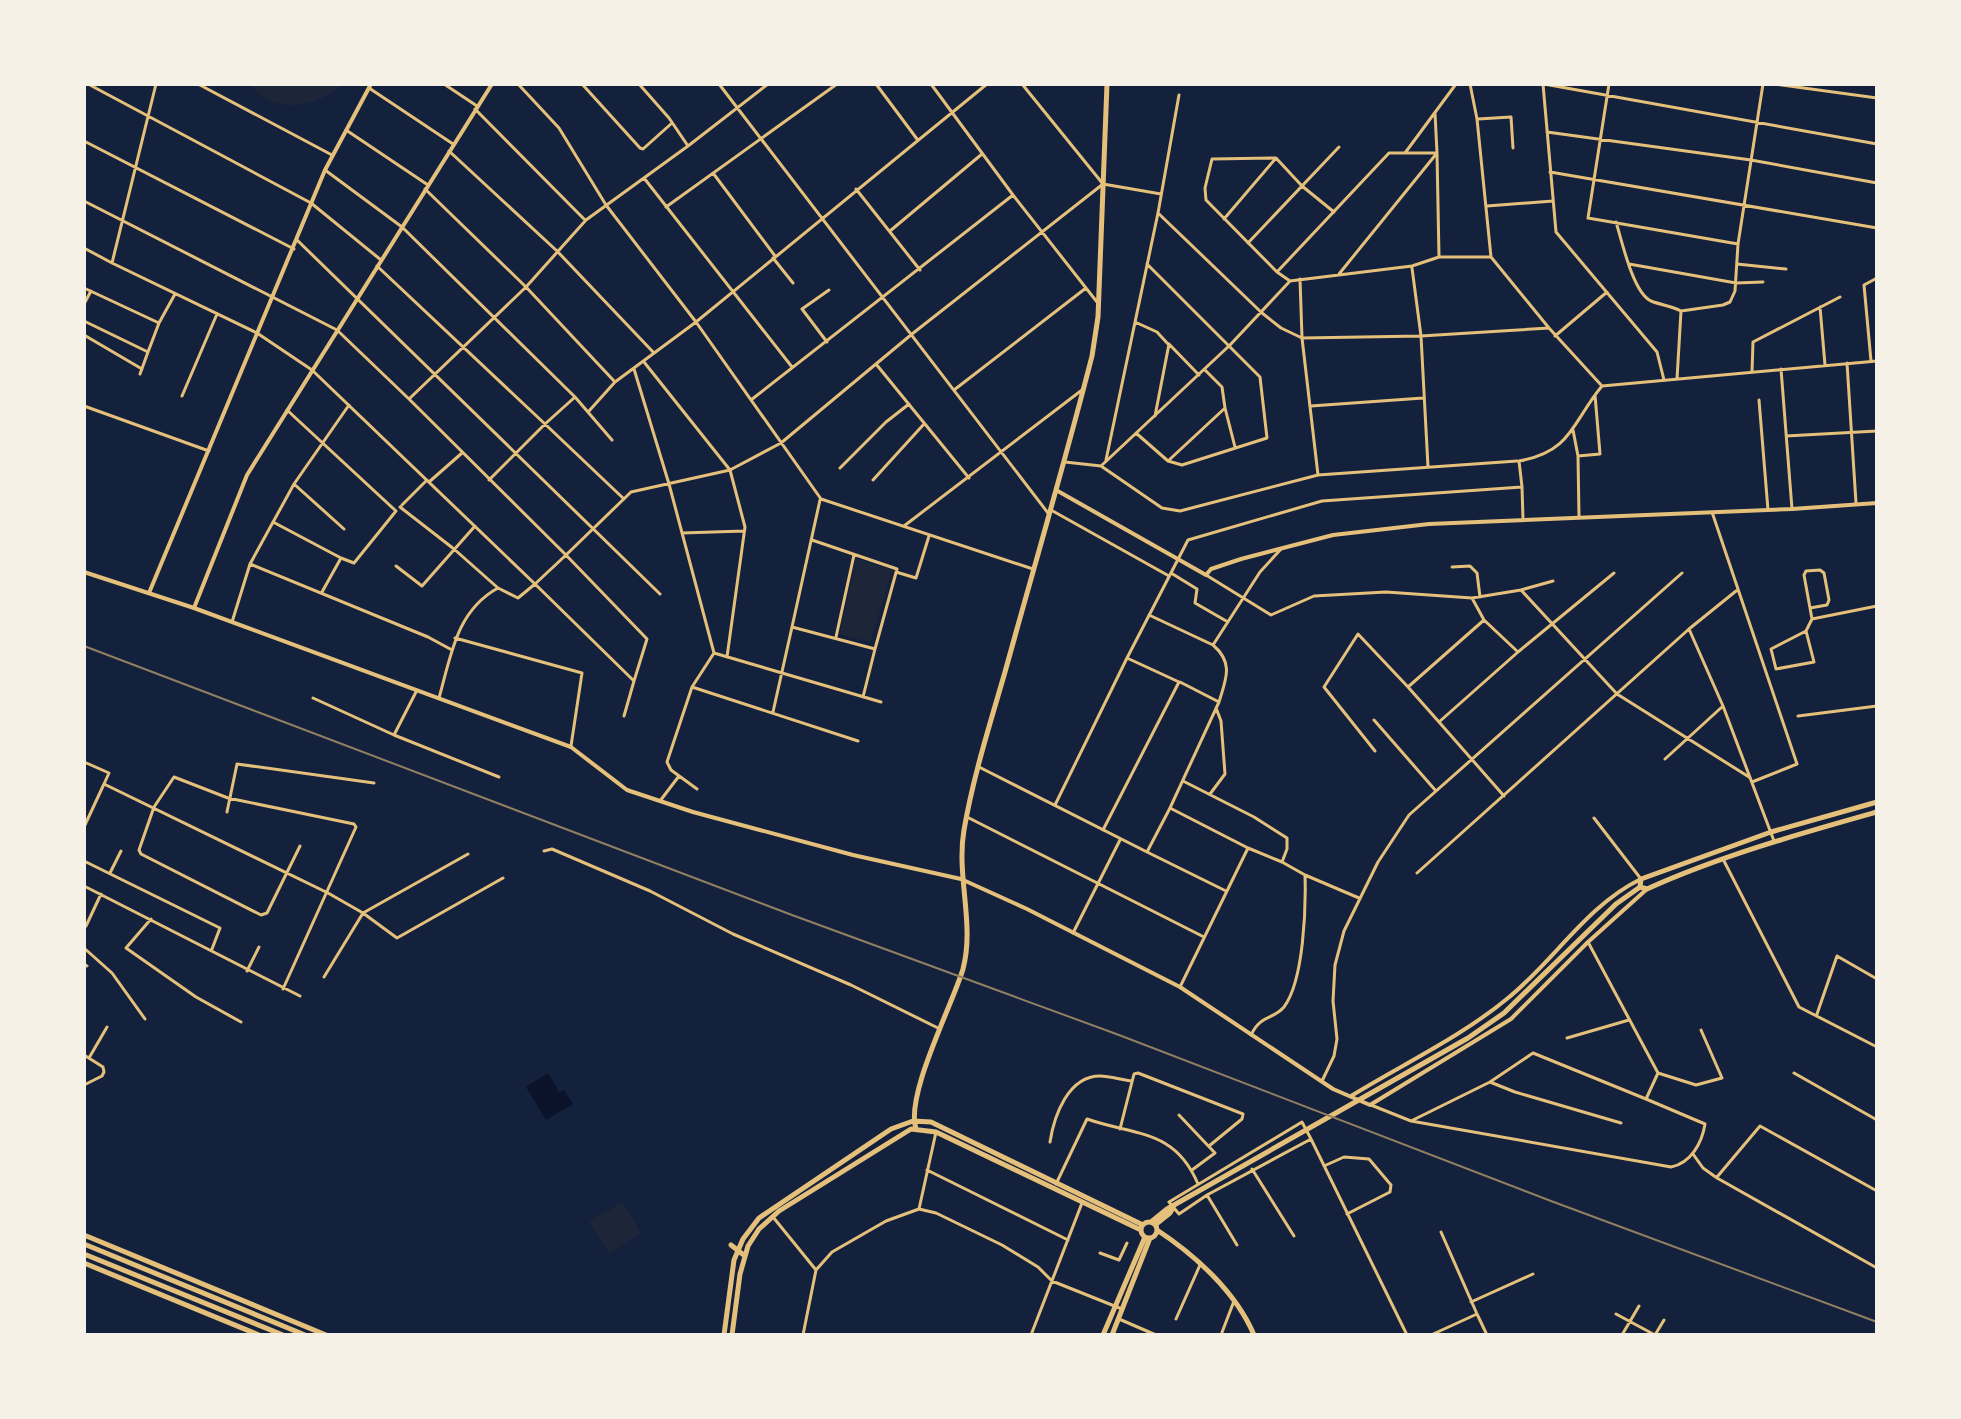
<svg xmlns="http://www.w3.org/2000/svg" width="1961" height="1419" font-family="Helvetica,sans-serif">
<rect width="100%" height="100%" fill="#14213d"/>
<!-- green -->
<path fill="#1d2539" d="M250 84H343C316 108 275 116 250 84Z
M856 559 893 570 870 642 840 634Z
M622 1202 641 1233 609 1253 589 1222Z"/>
<!-- water -->
<path fill="#0b132b" d="M548 1073 559 1092 564 1090 573 1104 546 1120 526 1087Z"/>
<g fill="none" stroke-linecap="round" stroke-linejoin="round">
<!-- minor -->
<path stroke="#e5c07b" stroke-width="3" d="M88 84 311 203 381 260
M156 84 112 263 257 333 312 370 535 584 518 598 498 588C456 611 451 656 439 698
M198 84 332 155
M444 84 477 106
M518 84 559 128 606 205 696 322 821 499 1033 569
M582 84 640 148 643 149 672 123
M639 84 669 118 688 146
M719 84 1048 513
M876 84 917 139
M987 84 696 322 615 382 526 287 409 399 566 555 535 584 634 681 647 639 566 555 631 492 730 470 781 443 912 334 1103 184
M1022 84 1103 184 1161 194
M1470 84 1477 119 1491 257
M1543 84 1556 232 1657 352 1664 380
M1544 84 1877 144
M1609 84 1588 218 1738 244
M1774 84 1877 98
M369 88 453 144
M475 109 585 220
M1478 119 1511 117 1513 148
M346 130 428 185
M1547 132 1751 160 1877 183
M84 141 294 249
M449 151 557 251 654 353
M1405 153 1456 84
M325 170 402 227 575 397 612 440
M1550 172 1877 228
M713 173 775 256
M644 178 792 367
M425 189 526 287 586 220 688 146 768 84
M856 189 920 270
M1013 195 1097 302
M84 201 337 330 409 399
M1487 206 1553 201
M666 207 837 84
M1224 219 1276 158
M1616 222C1622 241 1633 293 1651 301 1661 305 1671 306 1681 311
M890 231 982 154
M297 240 660 594
M1248 243 1339 147
M84 248 112 263
M773 258 793 283
M1629 264 1736 283 1763 282
M1737 264 1786 269
M377 266 545 424 575 397
M1412 268 1421 336 1428 467
M1277 272 1389 153H1437L1435 113
M1339 274 1437 153 1439 257
M1290 281 1277 272 1206 200 1205 188 1212 159 1276 158 1302 186 1334 212
M84 288 159 323 175 294
M84 304 91 291
M1820 307 1825 365
M84 321 148 352 159 323
M1135 322 1157 332 1168 344
M84 335 142 369
M1555 336 1607 292
M827 342 802 309 829 290
M1871 361 1864 285 1877 278
M644 362 730 470 745 527 727 657
M1847 363 1856 503
M876 364 969 478
M634 369 669 484 714 653 881 702
M1781 369 1792 509
M1752 372 1753 342 1840 297
M140 374 148 352
M1677 379 1681 311 1723 305 1730 302 1735 291 1738 244 1763 84
M1602 386 1877 361
M954 390 1086 288
M182 396 217 314
M751 400 1013 195 931 84
M1759 400 1768 510
M84 406 209 451
M1311 406 1423 398
M1225 408 1235 447
M287 410 396 511
M589 411 615 382
M1155 416 1169 344 1199 375
M1573 430 1578 456 1600 454 1595 395
M1136 433 1168 461 1182 465 1267 438 1260 377 1147 264
M1786 436 1877 431
M1578 456 1579 516
M1106 460 1158 213 1179 95
M1168 461 1225 408 1222 387 1205 370
M1065 462 1101 466 1162 508 1180 511 1318 475 1302 338 1300 279
M1101 466 1230 345 1290 281 1412 266 1439 257H1491L1549 328
M840 468 886 422 909 404
M1318 475 1517 461
M489 480 545 424 624 499
M873 480 924 424
M429 482 462 453
M294 484 344 529
M1522 487 1523 519
M820 500 792 627 875 649 863 697
M402 505 427 480
M400 507 454 549 498 588
M1051 510 1169 576
M1712 512 1797 764 1752 782
M273 522 341 558 322 592
M904 526 1082 390
M682 533 744 531
M812 540 897 569 875 649
M341 558 354 563 396 511
M250 564 428 637 452 650
M396 566 422 586 475 526
M1452 567 1470 566 1477 573 1480 597
M896 572 916 578 929 536
M1171 573 1197 589 1195 603 1228 622
M1206 575 1271 615 1314 596 1386 592 1472 598
M1553 581 1521 590 1617 694 1749 777
M1149 615 1213 645 1260 572 1281 549
M1812 619 1877 606
M1484 620 1472 598 1521 590
M232 622 250 564 294 484 349 405
M1689 629 1736 591
M1806 631 1771 649 1776 669 1814 662 1806 631 1812 619 1810 608 1827 605 1829 600 1824 573 1820 570 1806 571 1804 575 1810 608
M836 637 854 555
M455 638 582 673 571 746
M1213 645C1234 663 1226 679 1219 702
M1518 652 1484 620 1408 687 1439 722 1518 652 1614 573
M1127 658 1188 540 1322 501 1522 487 1519 461C1572 452 1572 422 1602 386L1549 328 1421 336 1302 338 1281 328 1262 313 1158 213
M692 687 858 741
M313 698 394 735 499 777
M773 712 792 627
M624 716 634 681
M1798 716 1877 706
M1374 720 1436 791
M1439 722 1504 796
M394 735 417 690
M1375 751 1324 687 1358 634 1408 687
M1665 759 1723 706
M84 762 109 773 104 784
M979 767 1147 852 1170 808 1248 848 1180 987
M1183 781 1254 817 1287 838V849L1282 862 1248 848
M697 789 671 770 667 762 692 687 714 653
M1210 794 1225 774 1221 721 1216 708
M660 801 679 776
M1055 805 1127 658 1179 682 1103 830
M1170 808 1219 702 1180 682
M227 812 237 764 374 783
M967 817 1204 937
M1594 818 1641 879
M84 827 104 784 328 893 363 913 397 938 503 878
M544 851 552 849 650 891 733 934 851 985 940 1029
M1147 852 1226 891
M84 861 220 928 212 949
M1724 861 1799 1007 1877 1047
M110 873 121 851
M1417 873 1689 629 1723 706 1774 841
M1305 875 1359 898
M84 886 300 996
M151 919 126 948 196 997 241 1022
M86 926 101 894
M1073 933 1120 840
M84 948 112 973 145 1019
M84 964 87 966
M247 971 259 947
M324 977 363 913 468 854
M283 989 356 827 354 824 228 798 174 777 154 807 139 850 141 854 261 915 267 913 300 846
M1817 1014 1837 956 1877 979
M1251 1035C1261 1014 1273 1020 1284 1007 1304 980 1306 907 1305 875L1282 862
M1567 1038 1629 1020
M84 1055 103 1067 104 1072 102 1076 84 1085
M89 1058 107 1027
M1658 1073 1696 1085 1722 1078 1701 1030
M1794 1073 1877 1120
M1322 1081 1334 1056 1337 1039 1333 1001 1335 965 1344 931 1378 862 1409 815 1682 573
M1490 1082 1515 1092 1621 1123
M1371 1105 1411 1121 1671 1167C1691 1163 1702 1143 1705 1124L1646 1099 1658 1073 1588 942
M1179 1115 1215 1153 1192 1170
M1411 1121 1490 1082 1533 1053 1646 1099
M1120 1129 1134 1074 1138 1073 1243 1114 1242 1119 1209 1146
M1311 1139 1207 1195 1179 1214 1169 1202 1302 1122 1311 1139 1407 1335
M1050 1142C1054 1116 1068 1076 1100 1076 1110 1076 1122 1080 1132 1081
M1693 1154 1703 1168 1717 1178 1877 1268
M1324 1166 1344 1157 1369 1159 1391 1185 1390 1192 1347 1214
M1252 1169 1294 1236
M927 1170 1068 1240
M1717 1177 1760 1126 1877 1191
M1056 1184 1087 1119C1136 1136 1175 1129 1198 1184
M1207 1195 1237 1245
M919 1209 936 1132
M773 1217 816 1270
M1441 1232 1477 1314
M1100 1253 1119 1260 1127 1243
M1471 1302 1533 1274
M1616 1314 1655 1335
M1119 1319 1156 1335
M1176 1319 1200 1265
M803 1335 816 1270 832 1252 886 1221 919 1209 936 1213 1002 1245 1038 1267 1052 1281 1122 1309
M1031 1335 1082 1203
M1221 1335 1234 1301
M1431 1335 1477 1314 1487 1335
M1617 1335H1618
M1622 1335 1639 1306
M1655 1335 1664 1320"/>
<!-- tertiary -->
<path stroke="#e5c07b" stroke-width="4" d="M1056 490 1206 575 1211 569 1241 559 1333 535 1429 524 1792 509 1877 503
M84 572 194 608 571 747 627 790 693 812 853 855 961 879 1027 909 1180 987 1333 1089 1370 1105 1511 1019 1588 942 1647 889
M149 593 325 170 371 84
M194 608 247 475 492 84
M1351 1096C1403 1064 1461 1037 1508 998 1554 961 1587 905 1641 879"/>
<!-- secondary -->
<path stroke="#e5c07b" stroke-width="5" d="M1640 887 1647 889C1720 856 1799 834 1877 812
M916 1129C905 1095 952 1006 963 969 975 924 956 876 964 830 973 777 990 724 1005 672 1034 567 1065 462 1092 356L1098 317 1107 84
M1151 1222 1167 1209 1468 1038 1504 1013 1616 904 1640 887 1641 879 1771 832 1877 802
M1141 1230a8 8 0 1 1 16 0a8 8 0 1 1-16 0Z
M1155 1225 1170 1213 1173 1208
M1157 1230C1195 1255 1236 1292 1254 1335
M731 1245 745 1256
M724 1335 734 1260 743 1239 759 1218 891 1129 913 1121 931 1122 1143 1225
M732 1335 740 1274 748 1246 759 1229 779 1211 911 1129 936 1132 1141 1230
M1103 1335 1145 1237
M1112 1335 1150 1238"/>
<!-- primary -->
<path stroke="#e5c07b" stroke-width="5" d="M84 1235 326 1335
M84 1263 259 1335"/>
<!-- trunk -->
<path stroke="#e5c07b" stroke-width="5" d="M84 1244 305 1335
M84 1254 283 1335"/>
<!-- rail -->
<path stroke="#918062" stroke-width="2" d="M84 646 792 915 1119 1035 1551 1201 1877 1322"/>
</g>
<!-- border -->
<rect width="1961" height="1419" fill="none" stroke="#f6f1e7" stroke-width="172"/>
</svg>
